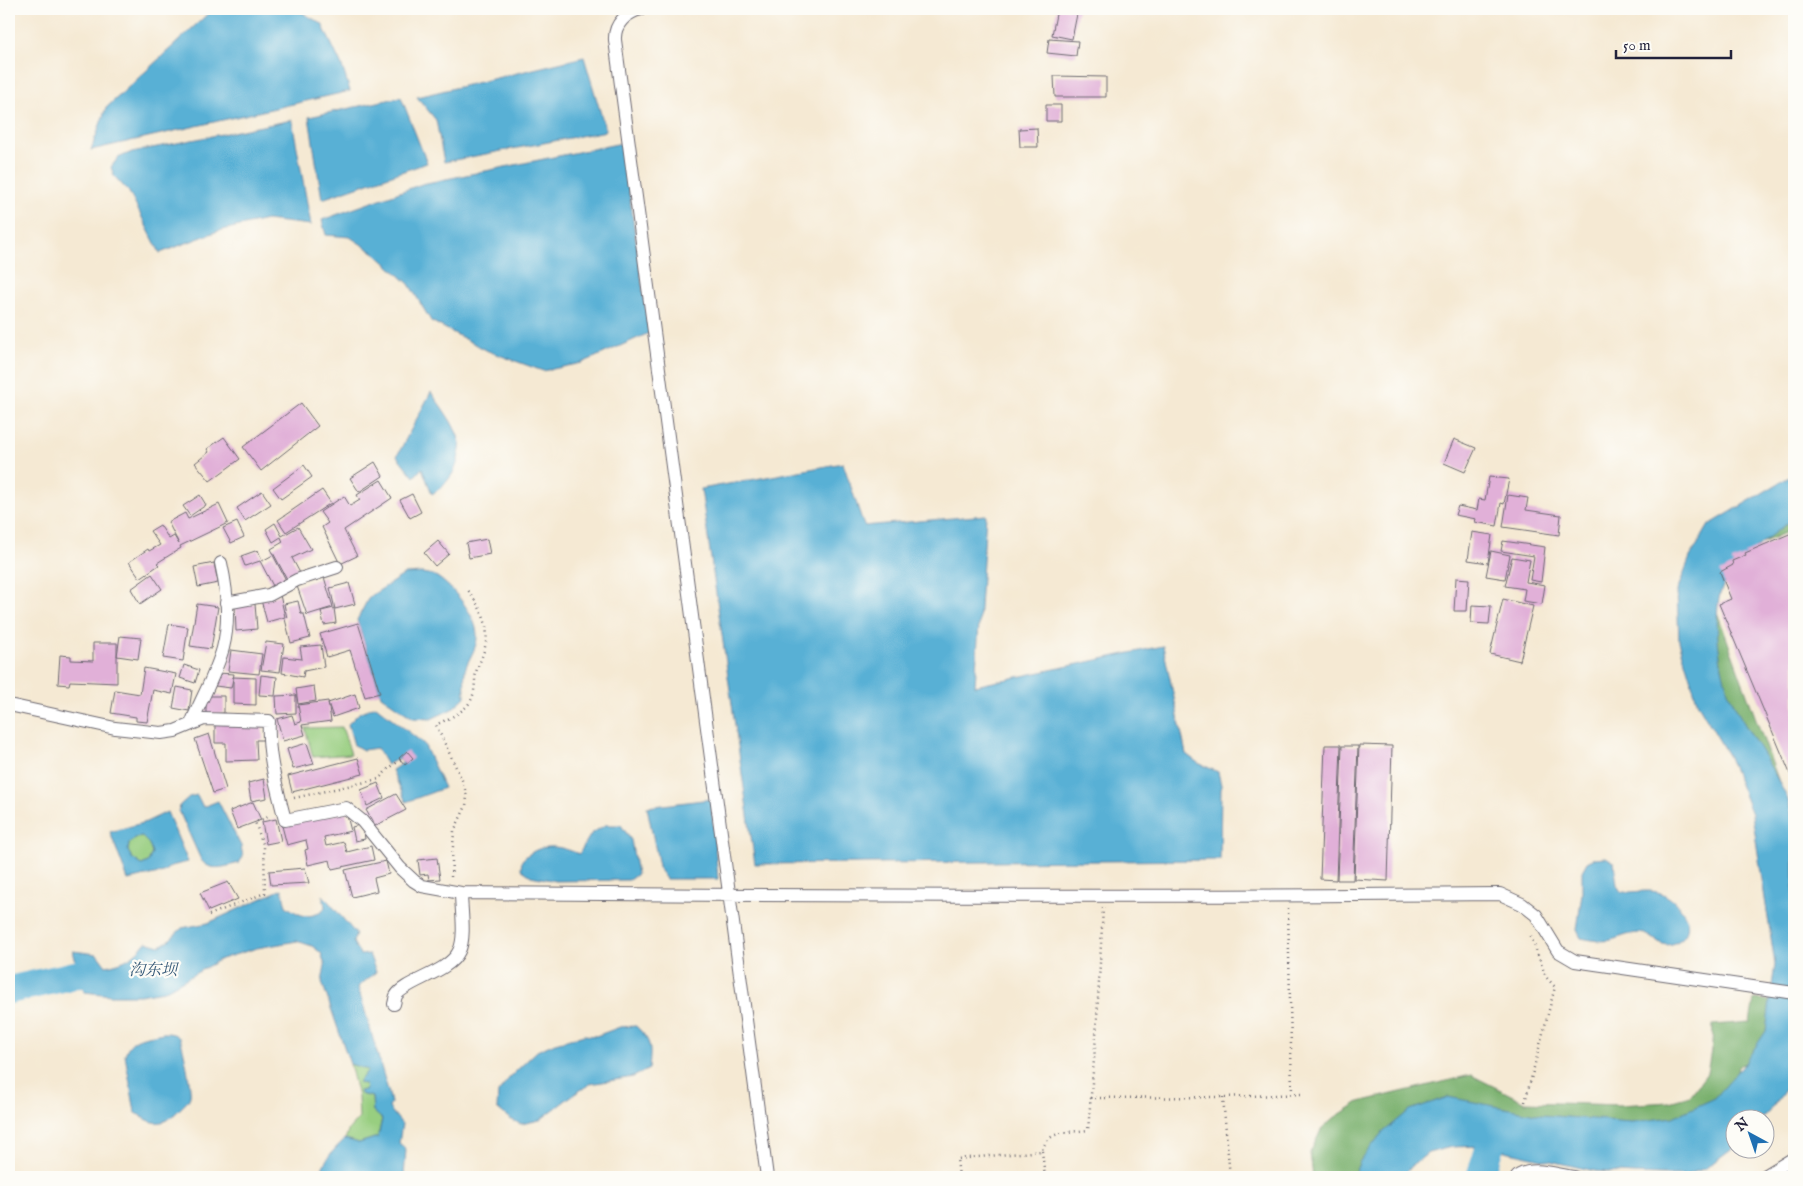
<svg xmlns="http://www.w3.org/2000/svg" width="1803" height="1186" font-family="'IM FELL English','Noto Serif SC',serif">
<rect width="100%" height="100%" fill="#fdfcf7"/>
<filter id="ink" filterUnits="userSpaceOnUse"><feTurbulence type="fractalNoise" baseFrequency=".02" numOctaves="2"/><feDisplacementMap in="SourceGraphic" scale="10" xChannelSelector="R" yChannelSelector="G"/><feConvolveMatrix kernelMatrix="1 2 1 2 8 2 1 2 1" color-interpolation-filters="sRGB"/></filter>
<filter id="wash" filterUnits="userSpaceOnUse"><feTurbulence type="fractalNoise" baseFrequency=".0096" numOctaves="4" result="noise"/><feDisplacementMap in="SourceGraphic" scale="20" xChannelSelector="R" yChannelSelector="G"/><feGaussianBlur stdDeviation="1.12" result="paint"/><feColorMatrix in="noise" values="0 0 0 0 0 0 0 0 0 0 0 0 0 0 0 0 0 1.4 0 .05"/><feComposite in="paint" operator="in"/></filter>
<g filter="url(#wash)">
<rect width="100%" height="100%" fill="#f5e9d3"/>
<!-- green -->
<path fill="#98ce80" stroke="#5d785e" d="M342 727 351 754 313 757 305 728Z
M142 837 149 844 152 853 148 862 142 865 132 858 128 851 129 844 135 838Z
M350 1064 368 1070 359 1083 365 1084 366 1090 360 1091V1094L372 1097 373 1111 382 1118 378 1137 359 1143 345 1139 349 1129 359 1118 358 1097Z"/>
<!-- forest -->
<path fill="#7ab16e" stroke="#4e6a54" d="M1794 509V529C1768 541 1738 550 1718 571L1719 589 1717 612 1794 823V916L1784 881 1777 868C1779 859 1785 853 1785 843 1785 833 1778 823 1775 813 1765 782 1765 757 1738 734L1736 721 1728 695 1714 675V659L1704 622 1702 607 1705 597 1703 584 1708 571 1719 555 1743 529 1765 524 1781 512Z
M1754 999 1790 1003 1759 1062 1739 1065 1733 1108 1703 1124 1501 1119 1354 1177H1313L1310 1153 1321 1130 1334 1118 1359 1102 1471 1075 1525 1102 1620 1105 1669 1102 1690 1096 1707 1073 1712 1045 1713 1025 1750 1022Z"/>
<!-- water -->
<path fill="#58b0d5" stroke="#3d6988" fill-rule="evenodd" d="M213 9H296L322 24 342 66 350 91 91 150 106 108Z
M584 57 606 131 444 162 436 120 417 97Z
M401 97 427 163 322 199 309 117Z
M292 120 311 225 266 220 218 231 160 253 129 192 114 176 111 167 118 158 132 152Z
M622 143 649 333 582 363 543 371 488 351 431 321 409 284 376 254 350 237 326 235 322 220 422 184Z
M431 392C441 407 456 425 460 443 461 446 460 451 459 454 457 472 447 484 432 494L422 468 414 477 397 456Z
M843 463 864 526 986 515 975 686 1163 646 1186 754 1198 763 1218 772 1221 785 1220 860 755 864 701 489Z
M1794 474V519C1773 532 1727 569 1720 594 1713 620 1720 671 1730 696 1743 726 1764 753 1779 782 1782 789 1787 796 1789 803 1791 810 1792 818 1794 825V1077L1773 1107 1763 1118H1736L1735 1146 1706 1168 1686 1175H1663L1633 1174 1595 1171 1483 1146 1451 1147 1428 1153 1412 1166 1402 1177H1353L1360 1161 1381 1134 1410 1110 1448 1097 1541 1115 1632 1122 1673 1117 1715 1098 1742 1067 1766 1031 1775 964 1752 814 1729 757 1698 704 1679 641 1677 591 1690 557 1709 525Z
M422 573C427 574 433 574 437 577 453 587 478 617 477 637 477 649 468 659 465 670 464 678 465 688 465 697L452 709 431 719 413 718 381 696 357 620 369 597 405 574Z
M376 706 424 744 444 788 406 802 392 770 403 763 405 765 399 758 387 765 377 748 363 750 354 745 348 724 359 713Z
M197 795 203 807 218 801 241 846 243 857 239 863C226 866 211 873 201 860L179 811 180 805 189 797Z
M711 799 718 879H666L660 871 647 807Z
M167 812 188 862 171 866 163 872 128 880 110 832 146 822ZM142 837 149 844 152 853 148 862 142 865 132 858 128 851 129 844 135 838Z
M605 825H621L631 840 637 874 629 880 556 881 531 876 521 869 522 860C541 842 557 845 579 854L591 834Z
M1606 857 1614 862 1617 885 1621 892C1634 893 1651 888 1663 894 1683 904 1702 933 1672 944 1662 948 1654 937 1645 934 1632 931 1623 937 1611 940 1601 942 1591 940 1581 938L1577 930 1582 893V871L1587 862 1595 858Z
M282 889 286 906C301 916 305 919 322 912L325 907 323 895 356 934 353 942 360 955 369 954 376 972 358 987 389 1094 391 1103 389 1108 402 1124 399 1143 406 1149 404 1177H319C325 1159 331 1152 345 1139L359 1143 378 1137 382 1119 373 1111 372 1097 360 1094 359 1091 366 1090 365 1084 358 1083 368 1070 350 1064 322 982 325 965 321 953 312 946 297 941 257 948 221 959 164 991 140 995H111L84 992 73 951 97 954 106 966C126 962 134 957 146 942L160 946 168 941 182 928 208 923Z
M636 1026C652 1042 651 1047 649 1069L633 1077 590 1084 570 1097 540 1120 521 1124 510 1119 497 1108 498 1093 510 1077 537 1051 555 1043 570 1039 584 1035 596 1036 620 1027Z
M163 1033C169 1033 176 1033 180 1039 183 1044 192 1091 190 1096 189 1101 184 1105 181 1108 164 1126 155 1127 135 1112L125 1055C130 1036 146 1037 163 1033Z"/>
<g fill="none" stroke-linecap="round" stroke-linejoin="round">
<!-- river -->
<path stroke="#58b0d5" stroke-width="28" d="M9 990 80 974
M1480 1177 1496 1127"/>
</g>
<g id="blocks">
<!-- building -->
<path fill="#e1b0d8" d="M1057 9H1078L1072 39 1052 35Z
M1049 39 1078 41 1076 56 1047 53Z
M1054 76 1106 77V97H1055Z
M1046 105H1061V121H1046Z
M1037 128 1038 147H1020L1019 129Z
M301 403 318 426 261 471 243 447Z
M224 437 240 459 210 481 195 463 209 452 207 449Z
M1454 439 1476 448 1465 472 1444 463Z
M375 462 383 476 359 492 350 478Z
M304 465 312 477 281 499 273 488Z
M1489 477 1509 479 1504 504 1501 503 1497 526 1475 522 1476 519 1455 515 1458 506 1477 510 1479 499 1485 500Z
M381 480 392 498 344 530 357 556 340 564 322 527 328 523 320 512 344 496 350 506 360 500 357 495Z
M322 490 331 503 286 532 278 520Z
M262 491 271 504 245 521 237 508Z
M412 494 421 512 410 518 400 500Z
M200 495 206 505 190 516 183 506Z
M1508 495 1528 498 1526 510 1561 515 1559 535 1503 527Z
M219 504 228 523 180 546 181 548 157 563 159 565 140 578 129 562 148 549 149 551 160 545 150 531 160 525 169 539 174 536 179 544 168 522 185 513 188 519Z
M237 522 244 537 231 543 223 528Z
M275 523 282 536 298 527 311 549 292 558 300 573 287 579 271 549 283 542 281 537 273 542 266 529Z
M1472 532 1492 535 1488 563 1468 560Z
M1794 532V783L1719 604 1731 599 1720 572 1733 565 1732 561 1746 555 1745 553Z
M487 539 490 554 469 558 466 543Z
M438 541 449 554 435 566 424 553Z
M1503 541 1545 547 1541 582 1530 580 1534 556 1501 551Z
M258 550 262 561 273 555 286 580 273 586 260 561 245 566 241 556Z
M1491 551 1510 555 1505 579 1486 576Z
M1512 557 1530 560 1526 582 1545 585 1542 604 1523 601 1525 589 1505 586Z
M214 563 218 583 198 587 194 567Z
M152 574 162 589 140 604 131 589Z
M324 577 333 607 307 615 297 586Z
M1456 578 1469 579 1467 611H1454Z
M349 583 355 604 335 609 330 588Z
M280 595 285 617 267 622 261 600Z
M1503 599 1533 606 1520 661 1490 654Z
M298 601 301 614H304L310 638 291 643 285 619 287 618 284 604Z
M197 604 218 607 211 649 190 646Z
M255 604 257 629 236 631 235 606Z
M1472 605 1491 606 1489 624 1471 623Z
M334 608 336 623 324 625 321 611Z
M358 623 380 693 365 697 350 650 327 657 320 634Z
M169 624 188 627 183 661 163 658Z
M120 636 141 638 138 659 117 656V683L70 681 69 685 58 684 60 655 71 656V660L93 661V643H117V656Z
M266 642 284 644 280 672 261 670Z
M321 645 324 667 304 671 303 677 282 673 284 657 302 659 300 647Z
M231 650 262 654 259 674 228 671Z
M184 665 199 670 195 683 180 678Z
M144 668 176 674 172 694 153 690 147 722 136 721V717L111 713 115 690 140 694Z
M217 673 234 674 231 688 215 686Z
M261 675 277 677 275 696 259 695Z
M233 677 256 678V705L233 704Z
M314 686 316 701 298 704 296 689Z
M177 687 192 690 189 711 173 708Z
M355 694 359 708 333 717 328 703Z
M296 695V713L277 714 276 696Z
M206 696H224V713L206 714Z
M328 701 331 721 302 725 305 735 283 741 277 719 292 715 295 724 301 722 298 705Z
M262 715 263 740H256L257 760 226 761V743H215V716Z
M209 734 226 789 213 793 195 739Z
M307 743 314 764 293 769 287 749Z
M1325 745H1341L1336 880 1320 879Z
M1359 745 1392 746 1388 881 1354 879Z
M1342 746H1358L1353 880H1337Z
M407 751 413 758 405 765 399 758Z
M358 758 363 774 292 792 288 776Z
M264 779 267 798 251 801 248 783Z
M378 783 384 798 367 806 361 790Z
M396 794 406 810 375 826 366 810Z
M253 802 261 820 237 829 230 811Z
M346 812 351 831 324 837 326 846 344 842 347 852 371 846 374 860 332 869 330 860 308 865 305 850 308 849 306 840 287 845 282 826Z
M276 819 281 841 266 844 262 822Z
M363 824 365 839 355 841 352 827Z
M437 858 440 879 429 880 428 874 420 875 418 860Z
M386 861 389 874 374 878 377 891 352 897 345 870Z
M305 868 309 883 271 885 269 871Z
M228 882 238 899 209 911 200 893Z"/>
</g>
</g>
<g filter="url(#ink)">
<use href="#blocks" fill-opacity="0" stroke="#6c6870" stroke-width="1"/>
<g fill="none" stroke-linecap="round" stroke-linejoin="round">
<defs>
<path id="minor" d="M641 9C626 13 614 24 615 40L767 1177
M226 603 269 595 297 580 337 567
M9 705 115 728 161 733 175 731 204 719 269 721C267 755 277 788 285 820L346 808 362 821 400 868 414 881 422 886 461 893C807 896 1154 897 1500 894L1522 904 1536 915 1558 951 1575 961 1794 993
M191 724C201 699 216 674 223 648 230 621 227 590 221 563
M394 1004C395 1001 395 998 396 996 404 981 449 973 459 951 466 937 461 909 461 893
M1517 1177C1531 1165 1557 1175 1574 1177
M1763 1177 1794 1158"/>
</defs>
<!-- minor casing -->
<use href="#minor" stroke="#6c6870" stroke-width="14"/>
<!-- path -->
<path stroke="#6c6870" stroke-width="2.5" stroke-dasharray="1 4" stroke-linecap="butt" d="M294 798 379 779 388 769 403 758
M451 877 454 831 466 806 467 796 462 780 436 725C447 719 463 713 470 702 476 692 474 682 476 672 478 666 481 660 483 654 492 627 483 612 468 590
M1288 908 1292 1094
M209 915 265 893 264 847 255 822 271 816
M1223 1097 1230 1177
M1090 1098 1223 1097 1303 1094
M1525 1102 1555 987 1546 977 1530 934
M1042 1151 1045 1177
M959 1177 957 1159 1042 1151C1048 1129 1069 1133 1088 1130L1096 1036 1103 908"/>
<!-- minor -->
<use href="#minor" stroke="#fff" stroke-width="12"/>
</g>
</g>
<g text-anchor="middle" stroke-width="4.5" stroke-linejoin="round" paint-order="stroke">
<!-- water labels -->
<g font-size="16" font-style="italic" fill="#385b79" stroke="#fdfcf7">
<text x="153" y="975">沟东坝</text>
</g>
</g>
<!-- margin -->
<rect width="1803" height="1186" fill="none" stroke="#fdfcf7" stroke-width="30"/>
<!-- north arrow -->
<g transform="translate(1750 1134) rotate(320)"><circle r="24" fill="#fdfcf7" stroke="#a5a5ac"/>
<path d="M0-4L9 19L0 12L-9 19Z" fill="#1f6fb2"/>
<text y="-8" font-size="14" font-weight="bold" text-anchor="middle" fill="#22223b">N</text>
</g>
<!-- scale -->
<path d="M1616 50v8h115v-8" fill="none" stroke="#22223b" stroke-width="2.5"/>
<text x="1623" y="50" font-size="15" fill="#22223b" stroke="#fdfcf7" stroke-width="4" paint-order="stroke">50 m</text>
</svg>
